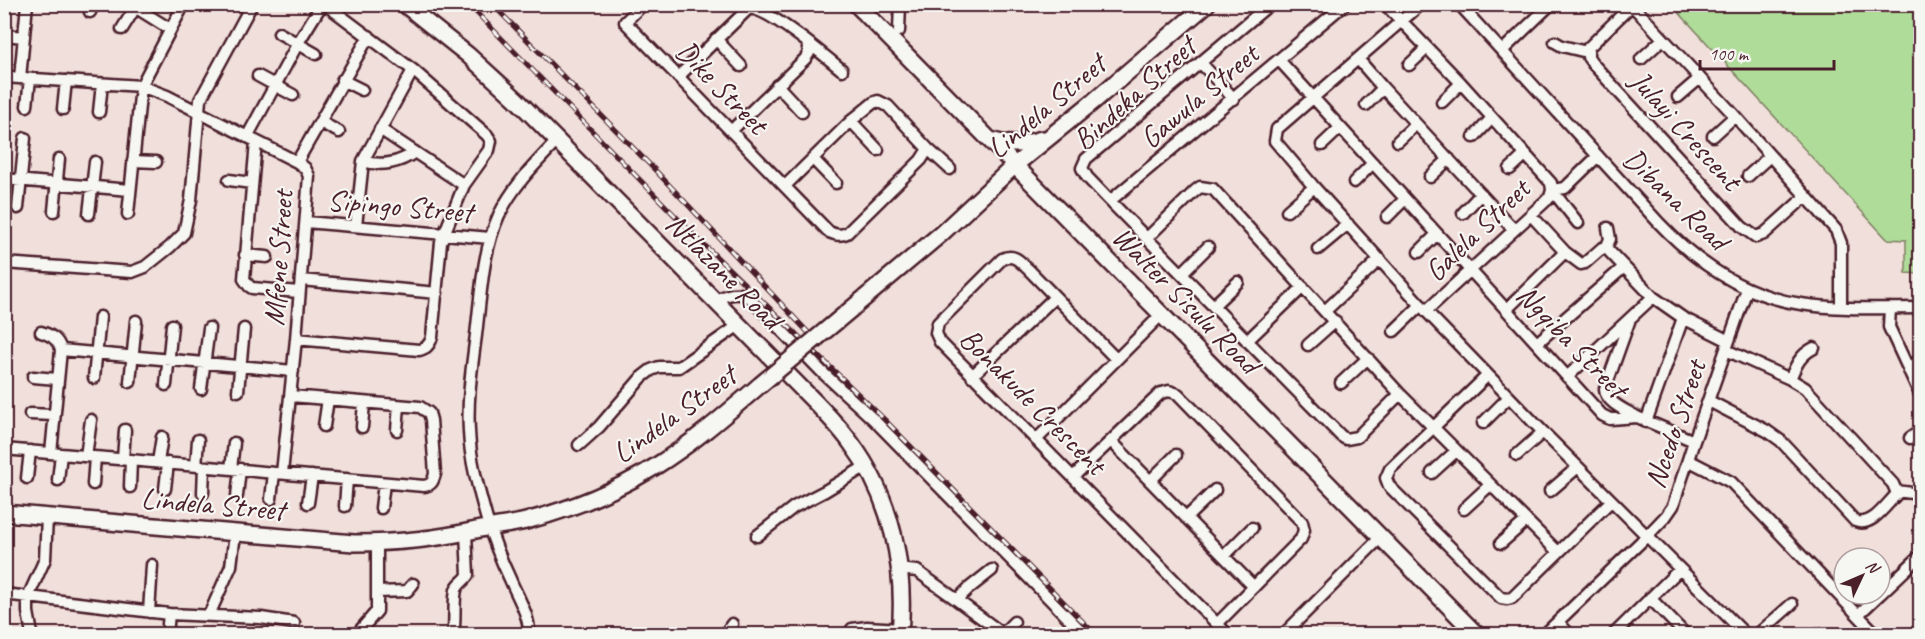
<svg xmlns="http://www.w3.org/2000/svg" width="1925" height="639" font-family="Caveat,sans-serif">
<rect width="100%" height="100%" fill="#f0dfda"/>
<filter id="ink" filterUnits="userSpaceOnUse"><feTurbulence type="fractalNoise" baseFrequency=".0167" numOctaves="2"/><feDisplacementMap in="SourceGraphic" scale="12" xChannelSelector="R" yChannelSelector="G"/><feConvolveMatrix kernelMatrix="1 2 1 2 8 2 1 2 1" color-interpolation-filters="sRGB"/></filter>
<g filter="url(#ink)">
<!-- green -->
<path fill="#b0dc9a" stroke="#7d7e62" stroke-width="1.5" d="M1672 5H1920V274L1906 273V240L1887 239Z"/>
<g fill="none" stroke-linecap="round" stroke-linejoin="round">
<defs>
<path id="street" d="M130 4 170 29
M643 4 625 22 829 232C836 235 840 236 847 233L921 160 928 149
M1270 4 1086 159 1082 168 1087 177 1110 201 1341 436 1346 439 1357 437 1400 394
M1385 4 1461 83 1551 183 1552 190 1550 197 1426 311
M1421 4 1277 129 1275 141 1314 187 1426 311 1543 432 1745 634
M1459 4 1659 223C1698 264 1744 296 1801 304 1840 310 1881 308 1920 308
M1631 4 1735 116 1836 230 1841 243V308
M1632 5 1588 48V57L1593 64 1742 227 1756 237 1764 234 1806 196
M90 12 94 4
M122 29 135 8
M899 31 900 4
M279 33 316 54
M4 35 24 37
M716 39 741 66
M1555 42 1562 46 1587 52
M1502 51 1551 4
M1358 59 1383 88 1514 230
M1641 59 1663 39
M1279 60 1602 415 1610 419 1637 417 1694 441
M1201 63 1234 99
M1409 65 1426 49
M258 76 293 95
M4 77 141 86 167 96 297 162 305 168 309 176 296 339 282 473
M678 77 748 9C765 5 826 57 842 70
M20 78 27 4
M342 80 362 90
M777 85 802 112
M1678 97 1700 78
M1442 102 1461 83
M1366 105 1383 88
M27 106 30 79
M63 109 66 81
M99 112 102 84
M851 121 878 150
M320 122 339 132
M380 129 464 185
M731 131 805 59 809 53 807 42
M1713 136 1735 116
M247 137 298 43 322 4
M1474 137 1492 118
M1398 141 1416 124
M256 142 244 279 249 286 252 288 299 292
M1322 145 1340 128
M813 159 836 183
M133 161 156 162
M363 161C381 167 400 163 415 152
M297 162 369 36
M1510 169 1526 154
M1748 176 1770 156
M1430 177 1449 159
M4 179 130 190
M229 180 252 183
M1354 182 1373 163
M785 186 851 121 873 103 878 101 888 106 928 149 950 169
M1110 201 1345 4
M18 208 25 138
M54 211 59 159
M1287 211 1314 187
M1463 213 1481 194
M89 214 95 162
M128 214 141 86 184 4
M1531 215 1565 252 1581 264 1585 263 1602 248H1606L1610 239 1608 228
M1387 217 1405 199
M306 222 490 238
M1578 223 1552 190 1565 188 1598 156
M356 226 363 161 413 70
M1147 238 1195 191 1200 187 1213 189 1400 394 1558 552
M1606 248 1653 297 1683 318 1729 341
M1318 249 1348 224
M1419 252 1437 234
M245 255 267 257
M4 263 132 272 145 267 170 247 184 233 191 200 200 100 252 4
M1182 273 1208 247
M301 280 437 293
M715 301C726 294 738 291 749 297L822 372 873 419 1084 634
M1213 306 1238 282
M1890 308 1889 327 1920 394
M1507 309 1565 252
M1325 311 1380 259
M1630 319 1605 389C1605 402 1627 411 1637 417
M1394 331 1421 305
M41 332C51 335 58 339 61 350L51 453
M296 339 419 350C426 349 430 344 432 337L441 242 464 185 489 150 491 141 487 135 413 70 325 4
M1247 341 1303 287
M1537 343 1624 267
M1308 345 1335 321
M61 350 293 371
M1116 359 1029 270C1020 262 1015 253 1002 259L938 323 936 333 940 342 1227 634
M1909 371 1920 359
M1488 375 1390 469 1386 478 1389 486 1501 598 1507 599 1512 598 1611 501
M972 376 1055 297
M33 377 57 379
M1567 377 1653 297
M94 378 100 317
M1790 379C1796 365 1800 355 1814 348
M130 382 136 321
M1341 383 1368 358
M166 385 172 325
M201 389 209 328
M238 391 244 329
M1709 401 1767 431 1781 441 1855 521C1871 528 1885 506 1896 495V491L1893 484 1805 388 1790 379 1726 350
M30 414 54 415
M1646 422 1683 318
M1483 423 1509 397
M324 426 328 399
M362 427 364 403
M397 430 399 406
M1910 438 1920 431
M1036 440 1162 314
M1111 441 1254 587
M579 445 599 427 642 377 651 370 659 367H679L739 325
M4 449 424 486C432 485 433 481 435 474L431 420 429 413 420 407 291 396
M1517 455 1543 432
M86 456 91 420
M123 459 125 430
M1688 460 1731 482 1876 634
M158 462 162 437
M196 466 198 440
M231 469 234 443
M1432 473 1456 451
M1074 476 1161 393 1169 391 1178 394 1302 522 1304 530 1301 539 1217 624
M27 478 30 451
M58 480 61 454
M1150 481 1176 455
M93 484 95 457
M130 487 131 460
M165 489 168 463
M1550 491 1578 467
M1896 491 1920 494
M203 493 204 467
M237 496 240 469
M271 499 274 473
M308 503 312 476
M345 506 347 479
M381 508 384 483
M1464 509 1490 485
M1186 518 1215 490
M757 536 794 507 825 491 866 466
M1501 543 1526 521
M1224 556 1252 528
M907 570 917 571 957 600 968 589 992 570
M377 592 407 591 413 584
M4 594 169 614 167 634
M1880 594 1920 556
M1650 598 1685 634
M957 600 1003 634
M149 612 152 565
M169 614 261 618 294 623
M209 615 231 566 235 533
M1858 615 1880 594
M1558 622 1569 634
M852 629 867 627 901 629
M32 634 28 612V597L45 559 47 517
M357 634 377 611V543
M453 634C456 620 453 604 456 590 458 583 465 581 468 575L466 533
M529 634C530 616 517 596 510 579 501 560 493 540 487 520 479 491 470 460 469 431 467 399 472 366 476 335 481 295 482 253 499 215 513 186 535 164 558 140
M725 634 732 624
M1002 634 1014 622
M1284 634 1381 537
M1545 634 1647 536 1666 516 1673 506 1694 441 1747 289
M1614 634 1679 570
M1758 634 1792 604
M1819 634H1820"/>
<path id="secondary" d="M404 4 468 55 516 99 808 395C823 410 838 425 851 443 892 498 906 567 900 634
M856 4 1476 634
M990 140C1009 146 1023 145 1042 139
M837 321 942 233 1015 165 1094 101 1207 4
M4 513 354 543C395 543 437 539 476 530 493 526 510 525 526 521 571 509 616 491 656 466 693 443 726 414 760 385"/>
</defs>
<!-- street casing -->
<use href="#street" stroke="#4a1f2b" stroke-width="15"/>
<!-- secondary casing -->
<use href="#secondary" stroke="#4a1f2b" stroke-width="20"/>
<!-- street -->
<use href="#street" stroke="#f6f6f2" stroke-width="10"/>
<!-- secondary -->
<use href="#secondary" stroke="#f6f6f2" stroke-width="15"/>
<defs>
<path id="rail" d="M468 4 691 232 885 420 1095 634
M492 4 655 170 821 346"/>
</defs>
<!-- rail casing -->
<use href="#rail" stroke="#4a1f2b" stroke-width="5"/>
<!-- rail -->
<use href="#rail" stroke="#f6f6f2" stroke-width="3" stroke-dasharray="9" stroke-linecap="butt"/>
<defs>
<path id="secondary-bridge" d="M760 385 837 321"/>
</defs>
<!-- secondary-bridge casing -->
<use href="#secondary-bridge" stroke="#4a1f2b" stroke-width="20" stroke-linecap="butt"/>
<!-- secondary-bridge -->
<use href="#secondary-bridge" stroke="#f6f6f2" stroke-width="15"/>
</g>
</g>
<g text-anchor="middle" stroke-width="4.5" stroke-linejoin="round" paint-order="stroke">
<!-- street labels -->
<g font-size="30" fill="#4a1f2b" stroke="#f6f6f2">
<text transform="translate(722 87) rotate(46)" y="10">Dike Street</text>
<text transform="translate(1134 93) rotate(-42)" y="10">Bindeka Street</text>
<text transform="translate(1199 96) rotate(-40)" y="10">Gawula Street</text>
<text transform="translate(1046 106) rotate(-40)" y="10">Lindela Street</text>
<text transform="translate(1686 130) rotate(48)" y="10">Julayi Crescent</text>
<text transform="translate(1676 199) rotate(44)" y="10">Dibana Road</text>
<text transform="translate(400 206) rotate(5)" y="10">Sipingo Street</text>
<text transform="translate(1477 230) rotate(-44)" y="10">Galela Street</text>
<text transform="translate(278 258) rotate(-86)" y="10">Mfene Street</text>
<text transform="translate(724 271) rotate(45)" y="10">Ntlazane Road</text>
<text transform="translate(1186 300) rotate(45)" y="10">Walter Sisulu Road</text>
<text transform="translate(1572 341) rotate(46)" y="10">Ngqiba Street</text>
<text transform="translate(1033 401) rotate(45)" y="10">Bonakude Crescent</text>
<text transform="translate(674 414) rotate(-36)" y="10">Lindela Street</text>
<text transform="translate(1675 424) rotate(-71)" y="10">Ncedo Street</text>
<text transform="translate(213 504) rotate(5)" y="10">Lindela Street</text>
</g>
</g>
<!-- margin -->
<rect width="1925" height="639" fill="none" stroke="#f6f6f2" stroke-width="24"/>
<rect x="12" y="12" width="1901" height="615" fill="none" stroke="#4a1f2b" stroke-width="2" filter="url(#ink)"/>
<!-- north arrow -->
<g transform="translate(1862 576) rotate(46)"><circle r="28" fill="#f6f6f2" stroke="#b1a0a2" stroke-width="1.5"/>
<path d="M0-4.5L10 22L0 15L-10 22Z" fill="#4a1f2b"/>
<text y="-9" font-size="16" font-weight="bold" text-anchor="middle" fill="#4a1f2b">N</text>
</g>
<!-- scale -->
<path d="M1700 60v9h134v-9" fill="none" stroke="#4a1f2b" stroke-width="3"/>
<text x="1709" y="60" font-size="18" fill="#4a1f2b" stroke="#f6f6f2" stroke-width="4.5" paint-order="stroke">100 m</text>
</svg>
